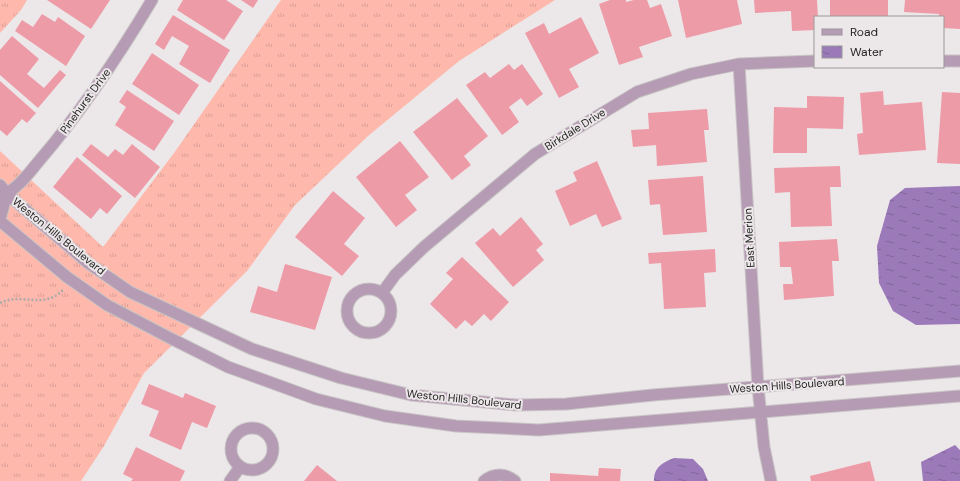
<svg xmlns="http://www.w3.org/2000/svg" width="960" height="481" font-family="'DM Sans',sans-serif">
<defs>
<pattern id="grass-tufts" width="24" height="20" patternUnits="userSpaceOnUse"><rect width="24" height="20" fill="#feb8ac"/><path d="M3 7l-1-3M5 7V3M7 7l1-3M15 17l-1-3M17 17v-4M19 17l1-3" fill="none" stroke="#da9e94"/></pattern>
<pattern id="water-ripples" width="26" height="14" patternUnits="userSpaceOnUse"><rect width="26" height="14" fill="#9c7aba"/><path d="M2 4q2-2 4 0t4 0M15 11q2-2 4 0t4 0" fill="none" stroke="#7f6497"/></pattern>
</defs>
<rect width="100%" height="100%" fill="#ece7e9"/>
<!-- grass -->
<path fill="url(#grass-tufts)" d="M0 0H27L21 10 0 33Z
M281 0H555L459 61 368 136 295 205 247 271 144 373 104 446 81 481H0V151L103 247 174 153Z"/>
<!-- water -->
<path fill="url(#water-ripples)" d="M960 186V324L916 325 893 311 879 283 877 246 890 200 905 188Z
M955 445 960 450V481H923L921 462Z
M674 458 693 459 703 469 708 481H654C654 467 662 463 674 458Z"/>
<!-- building -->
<path fill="#ee9ba8" d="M47 0H110L91 29Z
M183 0H226L243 11 224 40 177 10Z
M241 0H258L253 8Z
M610 0H626V2L634 0H647L650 8 661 4 672 36 639 47 643 57 619 65 599 4Z
M678 0H737L742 24 686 38Z
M754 0H817L818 17H815V30L792 31 791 11 755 13Z
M830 0H888V17H830Z
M905 0H960V29L943 28V17H939V14L904 12Z
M42 14 55 22 58 17 85 36 66 66 15 31 22 20 33 27Z
M173 15 230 50 210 83 179 64 189 46 172 36 164 50 155 44Z
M581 17 599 53 569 69 579 87 559 98 525 33 544 23 549 34Z
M12 36 39 59 27 74 44 88 60 70 66 75 38 108 0 75V50Z
M152 53 199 85 179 115 132 84Z
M509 64 514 70 522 64 543 94 527 106 521 98 509 107 519 122 502 135 466 85 485 72 490 78Z
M0 81 36 113 27 123 22 119 7 136 0 130Z
M127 90 174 121 154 151 115 125 126 107 119 102Z
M883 91 884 105 922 102 926 150 859 155 857 134 863 133 860 93Z
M942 92 960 93V164L937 163Z
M807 96 844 97 843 129 807 128V153H773L774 107 807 108Z
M457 98 488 136 464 156 471 165 452 180 413 132Z
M707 109 709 130H704L707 162 657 166 656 145 633 147 631 130 649 129 648 113Z
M400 141 429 177 405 195 417 210 396 227 356 177Z
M91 144 108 157 115 149 123 155 132 144 160 167 135 198 82 155Z
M77 157 122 196 107 214 100 208 91 219 53 187Z
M597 161 622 219 602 227 596 214 570 226 555 191 577 181 573 172Z
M840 166 841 187H830L832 226 791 227 790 192 775 193 774 168Z
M703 176 707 232 663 235 660 204 650 205 648 180Z
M333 191 365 218 344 244 359 256 342 276 295 237Z
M521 217 543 244 536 250 544 260 513 287 475 243 493 228 500 236Z
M837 239 839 261H832L834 296 784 300 783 284H793L791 267H780L779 242Z
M715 249 716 272 704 273 706 307 664 309 661 263 649 264 648 253Z
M462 257 509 302 491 321 484 314 472 326 465 320 456 329 430 304 453 279 446 273Z
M285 264 332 277 315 330 250 312 258 286 277 292Z
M149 384 183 398 185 393 216 406 207 428 192 422 181 450 149 436 159 411 141 404Z
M136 447 185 471 180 481H131L133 479 123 474Z
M870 461 875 481H811L810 476Z
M317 465 337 481H304Z
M599 468 621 469 620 481H550V473L598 476Z"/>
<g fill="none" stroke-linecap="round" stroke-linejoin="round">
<defs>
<path id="minor" d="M943 61H960
M739 64 758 387 764 447 771 481
M0 185 7 194 88 263 130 292 252 349 341 378 411 395 516 405 566 404 653 395 960 371
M1 196C17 190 28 174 39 161 82 111 118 57 152 0
M0 219 7 194
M0 221 67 277 107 305 168 337 228 367 316 399 385 416 456 426 539 430 960 396
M347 311a22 22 0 1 1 44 0a22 22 0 1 1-44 0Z
M382 293 395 275 424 247 535 154 637 92 691 74 739 64 815 61
M231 449a21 21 0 1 1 42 0a21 21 0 1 1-42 0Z
M230 481 240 467
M484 481C494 473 505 473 515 481"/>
</defs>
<!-- minor casing -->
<use href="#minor" stroke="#c8c4c5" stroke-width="13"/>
<!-- path -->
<path stroke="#aeaaac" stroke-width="2.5" stroke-dasharray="2 2" stroke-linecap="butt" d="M0 303C22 292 43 310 63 290"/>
<!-- minor -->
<use href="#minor" stroke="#b59bb3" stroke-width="11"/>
</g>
<g text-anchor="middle" stroke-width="4" stroke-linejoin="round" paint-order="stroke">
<!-- street labels -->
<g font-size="11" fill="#242323" stroke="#ece7e9">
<text transform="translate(85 101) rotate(-54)" y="4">Pinehurst Drive</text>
<text transform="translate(575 129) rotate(-32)" y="4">Birkdale Drive</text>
<text transform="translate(59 236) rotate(39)" y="4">Weston Hills Boulevard</text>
<text transform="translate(749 238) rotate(-93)" y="4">East Merion</text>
<text transform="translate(787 385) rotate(-4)" y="4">Weston Hills Boulevard</text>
<text transform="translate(464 399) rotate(6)" y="4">Weston Hills Boulevard</text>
</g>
</g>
<!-- legend -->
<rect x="814" y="16" width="130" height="52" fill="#ece7e9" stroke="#9c999a"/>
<rect x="822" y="29" width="20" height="6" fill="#b59bb3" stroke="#9c999a"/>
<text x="850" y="36" font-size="12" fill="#242323">Road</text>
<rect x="822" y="46" width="20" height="12" fill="url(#water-ripples)" stroke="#9c999a"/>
<text x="850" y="56" font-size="12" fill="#242323">Water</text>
</svg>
